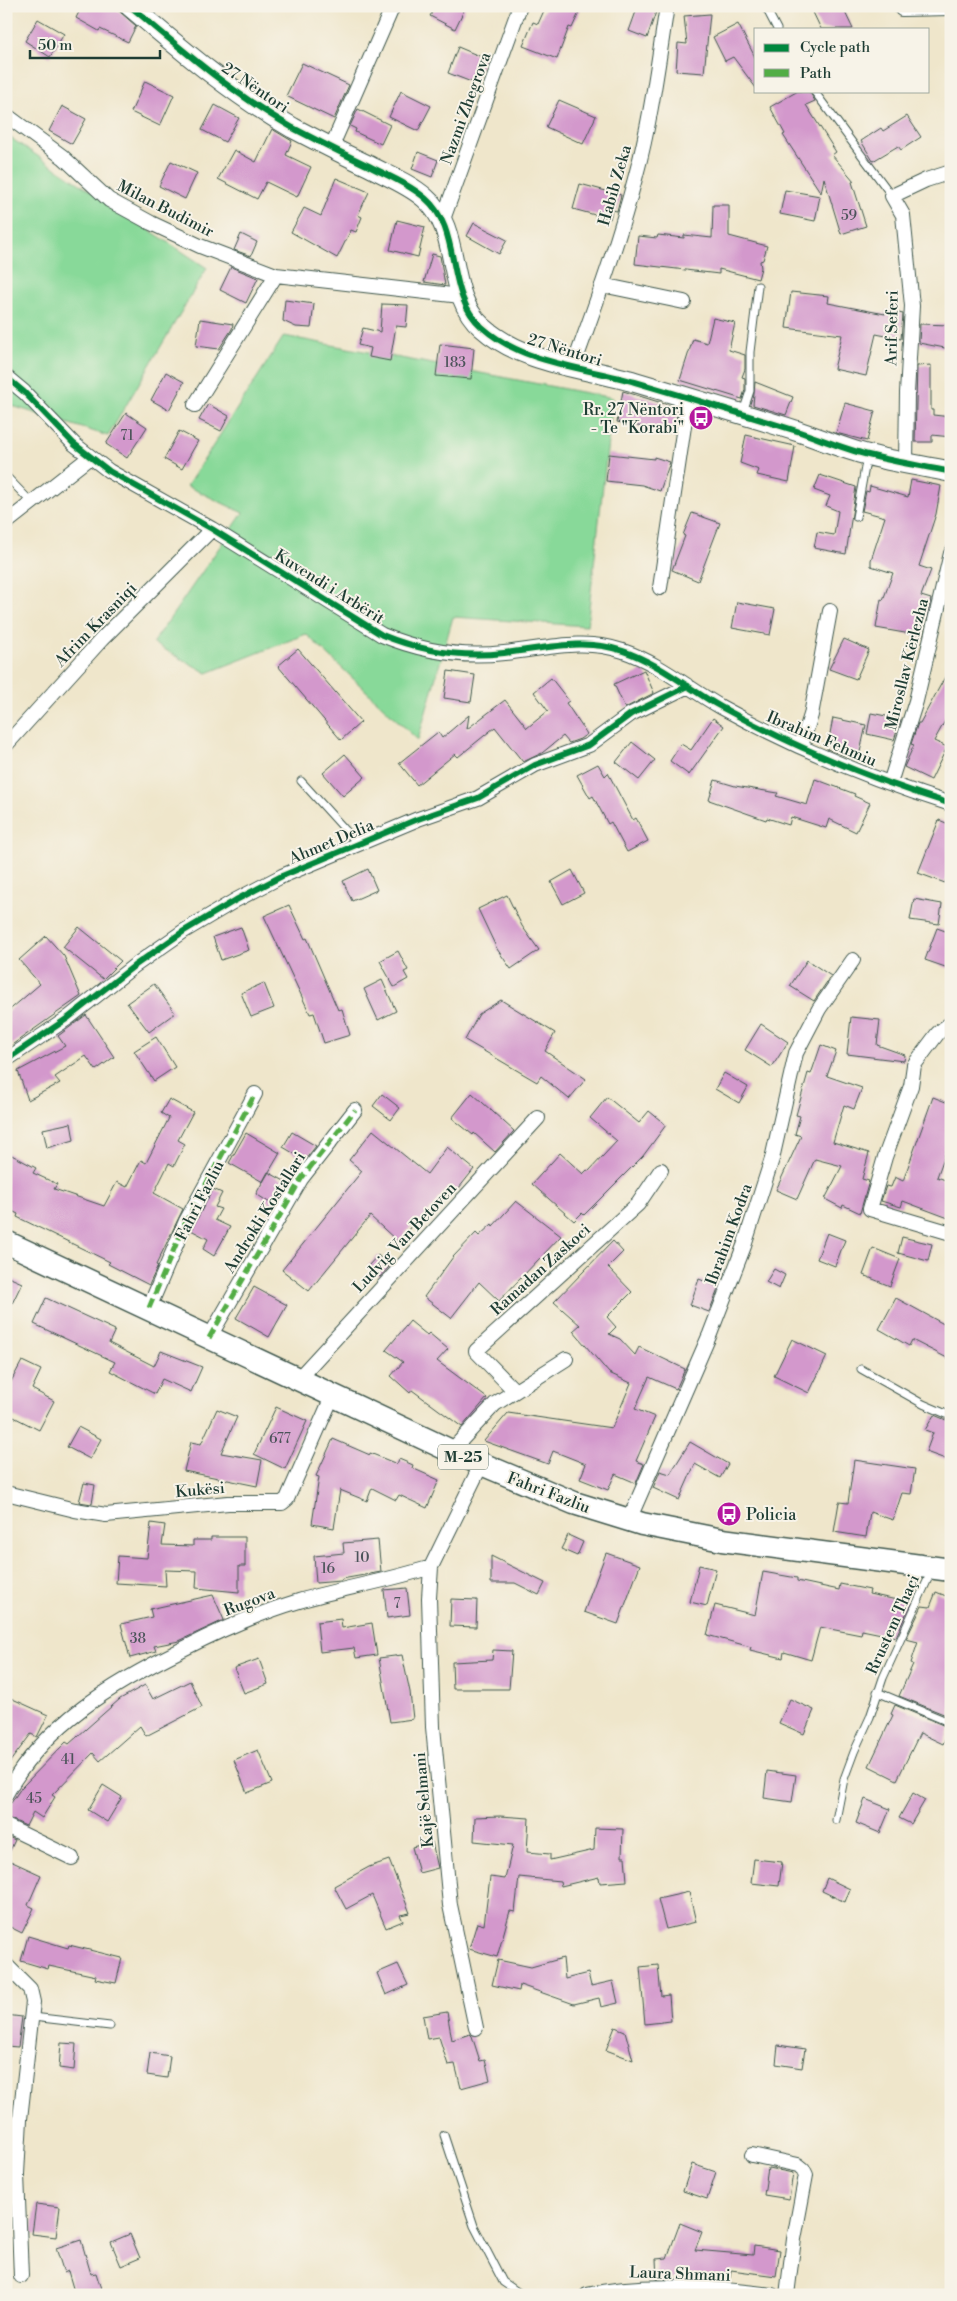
<svg xmlns="http://www.w3.org/2000/svg" width="957" height="2301" font-family="'Libre Bodoni',serif">
<rect width="100%" height="100%" fill="#f7f3e8"/>
<filter id="ink" filterUnits="userSpaceOnUse"><feTurbulence type="fractalNoise" baseFrequency=".02" numOctaves="2"/><feDisplacementMap in="SourceGraphic" scale="10" xChannelSelector="R" yChannelSelector="G"/><feConvolveMatrix kernelMatrix="1 2 1 2 8 2 1 2 1" color-interpolation-filters="sRGB"/></filter>
<filter id="wash" filterUnits="userSpaceOnUse"><feTurbulence type="fractalNoise" baseFrequency=".0096" numOctaves="4" result="noise"/><feDisplacementMap in="SourceGraphic" scale="20" xChannelSelector="R" yChannelSelector="G"/><feGaussianBlur stdDeviation="1.12" result="paint"/><feColorMatrix in="noise" values="0 0 0 0 0 0 0 0 0 0 0 0 0 0 0 0 0 1.4 0 .05"/><feComposite in="paint" operator="in"/></filter>
<g filter="url(#wash)">
<rect width="100%" height="100%" fill="#efe6cb"/>
<!-- green -->
<path fill="#88d999" stroke="#548b66" d="M6 135 207 268 108 436 6 404Z
M284 336 613 398 587 626 453 617 418 740 306 634 207 673 153 643 243 513 187 486Z"/>
<g id="blocks">
<!-- building -->
<path fill="#d398cc" d="M82 6H109L119 11 136 26 128 42 100 29 99 31 76 18Z
M436 6H466L455 29 430 16Z
M546 6H582L572 28 569 27 557 59 523 46 533 22 538 24Z
M638 6H658L647 38 629 31Z
M810 6H842L853 29H821Z
M710 14 704 73 676 71 678 43 687 44 684 16Z
M38 19 64 34 50 57 25 41Z
M738 24 756 59V88L733 57 725 61 713 37Z
M458 47 484 58 474 83 448 73Z
M302 63 349 85 334 119 286 96Z
M145 81 174 95 160 126 131 112Z
M401 91 431 106 418 131 389 117Z
M798 91H809L815 101 806 105 836 152 832 155 854 181 852 182 866 226 841 234 824 178 821 193 783 135 785 134 770 107Z
M559 100 596 116 583 144 546 127Z
M215 105 239 118 225 142 202 130Z
M62 106 86 119 72 144 49 131Z
M358 109 390 125 381 144 355 132 356 129 350 126Z
M907 116 921 137 901 150 898 146 873 161 861 141 881 128 883 131Z
M272 129 292 141 286 155 311 167 297 197 266 182 257 199 218 179 234 150 256 162Z
M418 152 438 160 432 177 412 169Z
M171 161 197 173 185 199 159 186Z
M336 178 369 192 358 215 362 217 356 232 351 230 337 258 291 232 304 208 321 216Z
M580 184 621 195 617 211 612 210 610 219 573 209Z
M785 190 820 196 815 221 780 214Z
M713 205H729V236L767 246 763 260 760 261 761 268 758 279 719 269V274L635 264 638 236 657 238 658 235 684 238V235L712 238Z
M397 220 425 227 418 257 390 250Z
M474 223 507 240 499 254 467 236Z
M241 234 257 242 251 256 234 250Z
M432 254 440 256 445 285 424 282Z
M231 267 258 278 246 303 220 290Z
M791 292 829 296 828 303 885 314 886 310 903 314 901 339 876 334 866 376 834 369 842 335 786 328Z
M285 300 314 304 311 328 296 327 283 321Z
M382 304 408 305 406 327 396 326 390 361 369 357 371 348 358 345 363 328 380 332Z
M713 318 735 323 729 350 745 355V369L742 377 745 378V390L742 399 680 380 693 339 707 343Z
M200 319 233 324 232 329 219 349 196 346Z
M920 324 951 325 950 349 919 343Z
M440 344 474 348 471 379 436 376Z
M931 365V410H933V415L951 417V437L932 435V442H915L917 366Z
M166 372 184 382 169 410 151 400Z
M755 382 793 397 786 415 753 405Z
M623 391 678 408 674 433 617 422Z
M845 403 875 411 867 441 836 433Z
M208 404 229 416 221 431 199 420Z
M126 413 147 427 127 458 106 444Z
M179 431 198 441 182 469 164 459Z
M746 435 795 446 789 482 757 475 759 470 740 463Z
M609 454 654 459V457L670 462 660 491 642 485 606 481Z
M820 475 856 487 846 554 814 548 817 532 834 535 838 511 826 506 830 496 814 490Z
M911 480 941 486 936 514 919 566 931 570 921 596 931 599 922 636 876 628 881 599 883 600 893 573 871 566V560L885 517 862 511 866 491 869 492 870 486 908 497Z
M692 513 720 523 698 581 672 570 685 536 683 535Z
M737 602 775 609 770 635 732 628Z
M844 639 869 650 856 679 829 669Z
M298 649 361 722 341 740 278 666Z
M951 666V710L934 741 947 747 931 780 904 767 914 745 911 744 918 723H920Z
M644 670 654 693 625 708 614 684Z
M448 671 475 675 471 702 444 698Z
M551 678 569 701 566 703 587 734 580 739 569 743 563 736 542 753 523 762 495 727 458 757 455 754 417 785 399 763 438 732 442 738 469 715 467 729 505 700 527 728 548 711 534 692Z
M871 713 901 719 894 740 867 734Z
M713 718 724 726 689 775 670 761 681 744 691 750Z
M833 718 866 725 858 761 827 749Z
M632 742 655 760 639 780 616 762Z
M345 754 365 777 343 796 323 773Z
M598 764 605 776 608 773 633 820 636 818 648 841 627 852 611 822 608 824 593 796 590 798 577 775Z
M815 779 855 794 854 796 870 803 856 832 829 819 826 828 791 817 789 825 767 818 766 820 709 800 715 780 735 786 778 793 776 796 807 805Z
M939 820 951 825V869L945 883 918 873Z
M368 869 377 890 352 901 343 881Z
M572 870 584 893 563 904 551 882Z
M507 895 522 926 539 950 511 969 497 949 478 909Z
M914 899 942 904 939 924 910 920Z
M289 905 305 939 307 938 338 1010 342 1009 350 1035 324 1043 314 1013 310 1014 264 916Z
M79 927 121 961 103 979 63 947Z
M241 927 249 950 221 960 213 937Z
M937 928 951 933V969L925 960Z
M46 936 64 956 81 996 6 1049V1013L40 984 19 960Z
M398 951 408 970 404 972 408 979 394 987 380 961Z
M807 960 831 976 814 1001 790 986Z
M382 980 396 1011 378 1020 364 989Z
M264 983 274 1008 251 1017 241 993Z
M154 984 175 1013 149 1032 127 1003Z
M501 1000 555 1033 545 1051 586 1079 569 1099 541 1076 537 1082 465 1040 479 1014Z
M86 1015 114 1057 96 1070 86 1056 55 1077 60 1083 28 1100 18 1071 65 1046 58 1036Z
M851 1017 880 1020 877 1045 905 1055 904 1061 847 1054Z
M761 1024 788 1042 772 1067 745 1050Z
M156 1037 175 1067 154 1081 134 1051Z
M821 1045 836 1051 827 1076 862 1088 854 1109 844 1105 833 1142 869 1153 862 1179 869 1181 860 1213 843 1205 842 1208 825 1199 842 1166 815 1159 797 1199 776 1190 801 1136 795 1134 800 1116 796 1115 808 1073 811 1074Z
M724 1073 748 1087 739 1103 715 1089Z
M472 1093 514 1131 495 1152 474 1133 473 1135 452 1118Z
M382 1094 400 1108 391 1120 373 1106Z
M607 1097 639 1123 649 1111 666 1125 643 1156 584 1215 582 1213 574 1221 532 1184 560 1153 583 1174 587 1170 589 1171 617 1141 590 1118Z
M933 1097 951 1104V1138L937 1177 951 1182V1219L903 1201 901 1207 881 1201 886 1186 891 1187 895 1177 903 1181Z
M169 1099 193 1112 178 1140 185 1144 174 1166 169 1163 154 1193 183 1209 156 1265 158 1266 149 1285 108 1264 110 1262 17 1217 18 1214 6 1208V1152L36 1168 33 1173 57 1184 54 1189 104 1206 117 1182 127 1187 141 1160 146 1163 169 1118 161 1113Z
M71 1123 74 1140 47 1148 43 1129Z
M373 1130 427 1174 447 1147 474 1169 455 1193 448 1187 417 1227 413 1224 398 1242 370 1216 309 1291 282 1270 362 1171 349 1160Z
M292 1132 316 1146 305 1160 283 1147Z
M246 1133 280 1153 263 1182 229 1163Z
M268 1172 288 1183 275 1206 256 1194Z
M213 1189 222 1193 215 1207 221 1209 215 1220 230 1227 214 1256 203 1249 208 1239 191 1230Z
M516 1201 561 1236 499 1301 479 1282 451 1318 424 1297 453 1257 476 1233 479 1236 492 1224 493 1226Z
M827 1233 845 1240 835 1266 817 1259Z
M902 1237 932 1244 928 1261 898 1253Z
M613 1241 623 1252 608 1267 632 1292 607 1317 616 1327 609 1334 620 1339 635 1355 639 1347 685 1369 676 1389 649 1377 635 1409 655 1417 636 1461 644 1464 636 1483 615 1474 608 1490 580 1479 586 1464 553 1451 548 1464 484 1441 508 1413 612 1428 631 1383 609 1373 573 1331 580 1325 554 1302Z
M873 1248 900 1259 890 1286 863 1275Z
M378 1255 389 1267 380 1277 368 1266Z
M774 1269 785 1275 779 1289 766 1282Z
M6 1276 22 1283 6 1316Z
M699 1279 719 1287 709 1312 690 1305Z
M254 1287 287 1305 269 1337 236 1318Z
M46 1298 115 1330 109 1343 154 1366 161 1351 202 1367 191 1392 162 1379 155 1394 110 1371 115 1362 34 1324Z
M896 1298 951 1328V1360L912 1340 909 1346 879 1329Z
M410 1321 427 1335 429 1333 448 1349 437 1361 487 1398 462 1427 412 1390 410 1393 391 1376 403 1362 386 1350Z
M792 1339 827 1356 809 1393 774 1376Z
M22 1361 41 1370 32 1389 54 1401 39 1430 6 1413V1391Z
M276 1407 307 1421 285 1469 254 1454Z
M217 1409 237 1417 221 1453 262 1460 257 1486 184 1471 191 1442 201 1444Z
M934 1415 951 1422V1452L948 1460 926 1452 933 1433 925 1430Z
M78 1427 101 1439 90 1459 67 1447Z
M333 1439 370 1455V1453L397 1464 399 1459 413 1465 412 1468 439 1480 427 1508 399 1495 396 1500 372 1488 367 1501 340 1490 334 1528 312 1524 319 1477 316 1476Z
M690 1442 728 1464 720 1478 695 1464 679 1500 653 1488 660 1471 670 1474Z
M854 1460 915 1469 911 1494 902 1493 893 1520 870 1512 866 1537 834 1532 839 1502 848 1503Z
M84 1483 95 1485 92 1504 79 1502Z
M151 1523 165 1525 162 1545 193 1546V1540H211V1537H245V1566H239V1592L196 1588 197 1571 165 1570 166 1586 116 1583 118 1556 147 1558Z
M568 1535 583 1542 577 1556 561 1549Z
M378 1540 381 1572 342 1579 341 1581 316 1583 314 1556 344 1553 343 1543Z
M606 1553 640 1565 618 1624 584 1612Z
M491 1556 545 1583 539 1595 515 1583H491Z
M699 1565 716 1569 707 1606 690 1602Z
M763 1572 797 1578V1581L839 1590 840 1584 870 1590 869 1594 911 1603 896 1637 862 1630 861 1635 820 1627 811 1660 784 1652 783 1658 750 1650 751 1647 707 1635 715 1605 755 1615Z
M407 1588 410 1615 387 1618 384 1590Z
M936 1592 951 1598V1717L899 1696 913 1664 911 1663 918 1642 906 1639 922 1606 930 1607Z
M213 1595 224 1620 179 1641 154 1646 156 1651 130 1658 121 1624 152 1617 150 1609Z
M451 1599 477 1600 476 1627 450 1626Z
M341 1619 342 1628 372 1623 377 1655 356 1658 354 1648 320 1652 317 1622Z
M493 1650 512 1651 509 1689H453L452 1662 492 1660Z
M402 1655 410 1692 413 1719 390 1722 379 1658Z
M259 1659 268 1684 244 1693 234 1668Z
M190 1681 202 1707 146 1736 140 1726 100 1761 93 1753 52 1795 55 1797 42 1818 33 1812 26 1826 6 1817V1803H11L21 1788 66 1742 69 1744 120 1699 145 1685 153 1699Z
M6 1696 48 1715 37 1737 31 1734 6 1767Z
M790 1699 814 1710 804 1734 779 1723Z
M895 1705 950 1728 943 1744 920 1733 897 1780 869 1766 893 1715 891 1714Z
M258 1750 272 1783 247 1793 234 1760Z
M767 1771 796 1775 792 1802 764 1798Z
M103 1785 122 1797 107 1822 88 1810Z
M913 1793 925 1800 911 1824 899 1818Z
M865 1799 890 1809 880 1833 856 1823Z
M500 1816 529 1818 527 1852 550 1854V1860L594 1850 595 1828 623 1829 622 1857H625L627 1881 600 1883 599 1877 561 1886 560 1881 519 1877 515 1912 510 1911 497 1957 469 1949 477 1923 484 1925 490 1877 505 1879 513 1845 474 1841 475 1817Z
M6 1836 15 1840 6 1859Z
M432 1842 438 1868 419 1873 412 1847Z
M6 1859 41 1875 28 1905 34 1908 22 1933 6 1925Z
M754 1859 782 1862 779 1886 751 1883Z
M389 1860 410 1913 400 1915 403 1921 386 1928 372 1895 346 1909 334 1886 369 1867Z
M827 1878 850 1889 845 1902 822 1891Z
M689 1892 696 1922 666 1929 658 1899Z
M28 1936 68 1948 69 1945 122 1958 116 1983 95 1979 96 1976 49 1966 48 1969 21 1961Z
M563 1958 565 1979 588 1973 591 1986 613 1981 618 2003 601 2007 599 1998 574 2004 520 1985 519 1991 492 1985 498 1960 531 1967Z
M398 1964 408 1985 386 1995 377 1973Z
M658 1965 661 1996 669 1995 671 2021 645 2024 640 1967Z
M447 2012 452 2040 470 2034 472 2036 480 2061 485 2060 490 2080 461 2088 455 2064 448 2065 439 2037 427 2039 423 2016Z
M6 2015 22 2017 18 2047 6 2046Z
M615 2027 625 2031 633 2060 606 2050Z
M61 2043 76 2044 74 2070 59 2068Z
M778 2045 805 2049 802 2068 776 2064Z
M150 2053 170 2056 167 2078 147 2075Z
M692 2164 716 2172 707 2199 683 2191Z
M768 2168 793 2173 789 2199 764 2195Z
M36 2204 60 2207 56 2237 32 2234Z
M680 2223 702 2232 695 2250 753 2255 754 2246 780 2250 776 2276 731 2270 730 2278 685 2274V2279H657L656 2259 667 2258Z
M130 2234 140 2258 121 2266 111 2242Z
M81 2240 91 2274 96 2273 103 2295H75L68 2271 64 2273 56 2248Z"/>
</g>
</g>
<g filter="url(#ink)">
<use href="#blocks" fill-opacity="0" stroke="#3e564b" stroke-width="1"/>
<g fill="none" stroke-linecap="round" stroke-linejoin="round">
<defs>
<path id="lane" d="M765 6 777 29
M814 91 892 196
M743 412 750 391V352L758 286
M6 476 32 503
M856 517 867 456
M301 781 359 845
M861 1369 923 1404 951 1416
M877 1692 951 1723
M836 1820 844 1779 854 1752 870 1717 883 1678 932 1570
M33 2017 110 2026
M444 2135 474 2226 503 2282 522 2295"/>
<path id="street" d="M901 6 902 9 951 8
M6 115 63 157 109 200 151 223 200 246 276 275
M331 148 393 6
M442 222 520 6
M602 285 684 302
M573 367C596 304 619 240 636 175 651 120 658 63 667 6
M6 377 24 392 74 444 109 471 212 529 382 635C421 651 462 658 504 653 544 649 583 637 623 651 659 663 689 689 721 707 792 746 874 780 951 804
M195 405 276 275 461 296
M906 463 907 393 912 306 903 215 892 196 926 180 951 172
M6 523 90 457
M660 588 688 399
M6 745 102 639 212 529
M801 746 811 715 830 611
M890 783 916 701 951 553
M951 1023 938 1033 914 1065 911 1086 885 1157 870 1209 951 1233
M6 1060 68 1018 134 966 184 931 236 900 282 876 418 819 478 798 535 765 589 745 631 714 688 686
M149 1308 186 1221 255 1094
M209 1338 301 1179 355 1110
M297 1380 538 1118
M514 1390 476 1351 638 1204 661 1170
M451 1451 495 1404 566 1359
M6 1493 75 1510 106 1515 228 1503H282L287 1499 332 1397
M629 1520 710 1334 744 1246 772 1159 796 1053 819 1009 853 960
M6 1794C44 1724 114 1683 183 1649 220 1630 259 1613 299 1601 342 1588 388 1581 431 1567
M6 1826 72 1858
M6 1965 30 1989 33 2002 20 2119 17 2174 21 2276
M476 2028 450 1905 433 1727 429 1598 431 1567 481 1465
M752 2155 798 2165 803 2169 806 2175 794 2239 787 2295
M587 2295C640 2282 718 2288 772 2295"/>
<path id="secondary" d="M130 6C182 50 233 94 293 128 318 141 343 154 369 166 388 176 409 184 425 198 463 230 444 294 482 327 523 364 584 367 635 382 689 398 743 414 797 431 821 439 844 449 868 455 895 462 923 466 951 472"/>
<path id="primary" d="M6 1242 451 1451 574 1503 642 1524 722 1540 951 1570"/>
</defs>
<!-- lane casing -->
<use href="#lane" stroke="#3e564b" stroke-width="9"/>
<!-- street casing -->
<use href="#street" stroke="#3e564b" stroke-width="16"/>
<!-- secondary casing -->
<use href="#secondary" stroke="#3e564b" stroke-width="22"/>
<!-- primary casing -->
<use href="#primary" stroke="#3e564b" stroke-width="25"/>
<!-- lane -->
<use href="#lane" stroke="#fff" stroke-width="7"/>
<!-- street -->
<use href="#street" stroke="#fff" stroke-width="14"/>
<!-- secondary -->
<use href="#secondary" stroke="#fff" stroke-width="20"/>
<!-- primary -->
<use href="#primary" stroke="#fff" stroke-width="22"/>
<!-- quiet -->
<path stroke="#52ad45" stroke-width="5" stroke-dasharray="10 5" stroke-linecap="butt" d="M149 1308 186 1221 255 1094
M209 1338 301 1179 355 1110"/>
<defs>
<path id="cycleway" d="M130 6C182 50 233 94 293 128 318 141 343 154 369 166 388 176 409 184 425 198 463 230 444 294 482 327 523 364 584 367 635 382 689 398 743 414 797 431 821 439 844 449 868 455 895 462 923 466 951 472
M6 377 24 392 74 444 109 471 212 529 382 635C421 651 462 658 504 653 544 649 583 637 623 651 659 663 689 689 721 707 792 746 874 780 951 804
M6 1060 68 1018 134 966 184 931 236 900 282 876 418 819 478 798 535 765 589 745 631 714 688 686"/>
</defs>
<!-- cycleway casing -->
<use href="#cycleway" stroke="#f7f3e8" stroke-width="9"/>
<!-- cycleway -->
<use href="#cycleway" stroke="#00873e" stroke-width="6"/>
</g>
</g>
<!-- icons -->
<defs>
<symbol id="bus-disc" viewBox="-11 -11 22 22"><circle r="9.5" fill="#b5179e" stroke="#f7f3e8"/><path d="M-5-6H5V4H4V6H2V4H-2V6H-4V4H-5ZM-3.5-4V0h7V-4ZM-3.5 1.2v1.5H-2V1.2ZM2 1.2v1.5H3.5V1.2Z" fill="#fff"/></symbol>
</defs>
<g fill-rule="evenodd">
<use href="#bus-disc" x="687" y="404" width="28" height="28"/>
<use href="#bus-disc" x="715" y="1500" width="28" height="28"/>
</g>
<g text-anchor="middle" stroke-width="4" stroke-linejoin="round" paint-order="stroke">
<!-- number labels -->
<g font-size="14" fill="#4c545a">
<text x="849" y="220">59</text>
<text x="455" y="367">183</text>
<text x="127" y="440">71</text>
<text x="280" y="1443">677</text>
<text x="362" y="1562">10</text>
<text x="328" y="1573">16</text>
<text x="397" y="1608">7</text>
<text x="138" y="1643">38</text>
<text x="68" y="1764">41</text>
<text x="34" y="1803">45</text>
</g>
<!-- shield labels -->
<rect fill="#f7f3e8" stroke="#60746a" stroke-width="1" x="438" y="1444.5" width="50" height="25" rx="4"/>
<g font-size="15" font-weight="bold" fill="#1f3d34">
<text x="463" y="1462">M-25</text>
</g>
<!-- street labels -->
<g font-size="16" fill="#1f3d34" stroke="#f7f3e8">
<text transform="translate(256 87) rotate(34)" y="6">27 Nëntori</text>
<text transform="translate(465 108) rotate(-70)" y="6">Nazmi Zhegrova</text>
<text transform="translate(614 185) rotate(-74)" y="6">Habib Zeka</text>
<text transform="translate(166 208) rotate(27)" y="6">Milan Budimir</text>
<text transform="translate(891 328) rotate(-89)" y="6">Arif Seferi</text>
<text transform="translate(565 349) rotate(17)" y="6">27 Nëntori</text>
<text transform="translate(330 586) rotate(32)" y="6">Kuvendi i Arbërit</text>
<text transform="translate(95 624) rotate(-46)" y="6">Afrim Krasniqi</text>
<text transform="translate(906 664) rotate(-76)" y="6">Mirosllav Kërlezha</text>
<text transform="translate(822 738) rotate(23)" y="6">Ibrahim Fehmiu</text>
<text transform="translate(331 841) rotate(-23)" y="6">Ahmet Delia</text>
<text transform="translate(199 1200) rotate(-63)" y="6">Fahri Fazliu</text>
<text transform="translate(264 1212) rotate(-58)" y="6">Androkli Kostallari</text>
<text transform="translate(728 1234) rotate(-70)" y="6">Ibrahim Kodra</text>
<text transform="translate(404 1237) rotate(-47)" y="6">Ludvig Van Betoven</text>
<text transform="translate(540 1269) rotate(-42)" y="6">Ramadan Zaskoci</text>
<text transform="translate(200 1489) rotate(-5)" y="6">Kukësi</text>
<text transform="translate(549 1492) rotate(21)" y="6">Fahri Fazliu</text>
<text transform="translate(249 1601) rotate(-21)" y="6">Rugova</text>
<text transform="translate(892 1624) rotate(-66)" y="6">Rrustem Thaçi</text>
<text transform="translate(423 1800) rotate(-95)" y="6">Kajë Selmani</text>
<text transform="translate(680 2273) rotate(2)" y="6">Laura Shmani</text>
</g>
<!-- poi labels -->
<g font-size="16" fill="#1f3d34" stroke="#f7f3e8" text-anchor="end">
<text x="684" y="415">Rr. 27 Nëntori<tspan x="684" dy="18">- Te "Korabi"</tspan></text>
<text x="746" y="1520" text-anchor="start">Policia</text>
</g>
</g>
<!-- margin -->
<rect width="957" height="2301" fill="none" stroke="#f7f3e8" stroke-width="25"/>
<!-- legend -->
<rect x="754" y="28" width="175" height="65" fill="#f7f3e8" stroke="#a1aaa0"/>
<rect x="764" y="44" width="25" height="8" fill="#00873e" stroke="#a1aaa0"/>
<text x="800" y="52" font-size="15" fill="#1f3d34">Cycle path</text>
<rect x="764" y="69" width="25" height="8" fill="#52ad45" stroke="#a1aaa0"/>
<text x="800" y="78" font-size="15" fill="#1f3d34">Path</text>
<!-- scale -->
<path d="M30 50v8h130v-8" fill="none" stroke="#1f3d34" stroke-width="2.5"/>
<text x="38" y="50" font-size="15" fill="#1f3d34" stroke="#f7f3e8" stroke-width="4" paint-order="stroke">50 m</text>
</svg>
